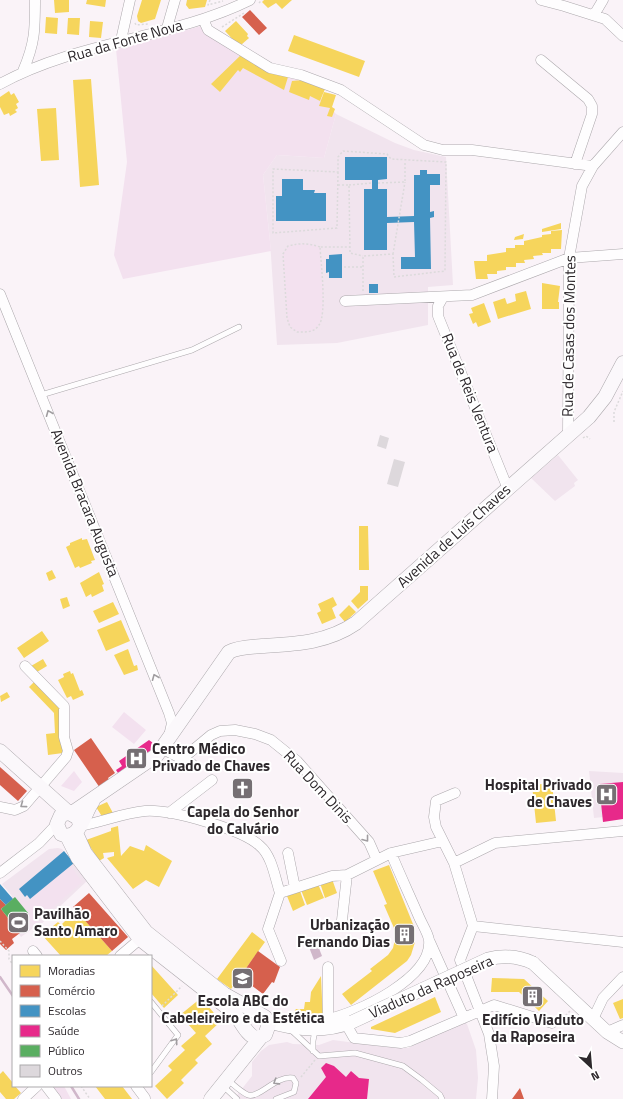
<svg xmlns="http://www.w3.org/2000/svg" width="623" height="1099" font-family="'Titillium Web',sans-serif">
<rect width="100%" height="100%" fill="#faf3f8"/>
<!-- built -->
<path fill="#f1e4ee" d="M336 114 395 143 414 150 446 157 453 285 428 287V325L337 343 277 345 270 241 263 175 277 155 324 158Z
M558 455 578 480 574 483 575 486 555 501 531 478Z
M589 771 623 773V815L594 818Z
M58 848 62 849 70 858 87 881 38 927 36 926 21 937 1 909 12 896 2 884 49 849Z
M464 1022 467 1024 476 1050 478 1078 476 1099H234L252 1076V1062L261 1051 269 1045 287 1042 293 1044 319 1045 333 1040 386 1047 408 1048Z"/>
<!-- green -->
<path fill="#f3e1ef" d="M201 26 232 49 301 75 336 114 324 158 277 155 263 175 271 251 123 279 114 255 127 162 116 49Z
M300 244H310L320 247C321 263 327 314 319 325 314 333 305 332 297 332L290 327 287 318 283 254 288 246Z
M124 712 146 730 134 744 112 727Z
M74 771 82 782 74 791 61 786Z
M70 865 82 882 34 924 14 903 19 898 28 901Z
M49 1086H64L71 1099H60Z"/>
<!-- water -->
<path fill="#d0b7ca" d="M315 938 322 956 314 960 307 942Z"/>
<!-- homes -->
<path fill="#f6d55c" d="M54 0H69V12L55 13Z
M87 0H106L105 7 86 4Z
M142 0H161L155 19 141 23 138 21 137 16Z
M187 0H207L205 7 189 9 186 5Z
M264 0H292L282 9 276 3 268 8 262 2Z
M46 17 58 18 57 34 45 33Z
M68 18H80L79 35 67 34Z
M90 21 103 22 101 38 89 37Z
M236 21 248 34 247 36 249 38 241 45H238L225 31Z
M294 35 365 61 359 77 288 51Z
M242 54 269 72 288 77 284 90 243 68 240 72 238 70 220 92 211 84Z
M91 79 99 185 80 187 73 80Z
M303 80 325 89 320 101 310 96 309 100 289 92 292 81Z
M9 91 11 95 14 93 19 102 16 104 18 108 15 110 17 112 10 116 9 113 4 115 0 107V97Z
M324 92 336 95 332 107 335 109 332 117 327 116 330 108 319 106Z
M56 108 59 160 41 161 37 109Z
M561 223V229L542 232V229Z
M562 230 561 249H551V253H542L543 255 533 256 534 259 524 260 525 263H516V267H506V270L497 271V274H487L488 279H476L474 261H487V255L506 252V248H515V245H524V241L542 237V235L551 234V231Z
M524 234 523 239 514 240 515 237Z
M542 283 560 286 558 302H559V309H542Z
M526 291 531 309 498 319 493 302 505 298 507 304 516 301 515 294Z
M484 303 491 322 478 327 476 322 473 324 469 314 473 313 471 308Z
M359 526H368L369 570H359Z
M82 538V540L87 539 95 560 91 561 92 563 80 568 79 566 75 568 66 547 70 545V543Z
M52 570 56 578 49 581 46 573Z
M99 572 104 584 102 585 104 591 92 597 91 594 86 597 80 583Z
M360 586H368V600L358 609 351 601 360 592Z
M67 597 70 606 63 609 60 599Z
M333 597 337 605 332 608 336 618 322 624 317 613 321 611 318 604Z
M113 602 119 614 99 623 93 611Z
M349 605 356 612 345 622 339 615Z
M121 620 130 641 106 651 97 630Z
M42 631 49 641 24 658 17 648Z
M128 649 134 666 137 665 138 670 124 675 114 655Z
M43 659 47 666 37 672 31 666Z
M70 671 71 674 73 673 80 691 82 690 84 695 73 700 71 696 67 698 58 680 64 677 63 674Z
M34 682 61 706 63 753 48 755 46 734 55 733 54 713 29 687Z
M7 692 10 697 1 702 0 696Z
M552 783 556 821 536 823 532 785Z
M107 802 113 813 103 818 96 807Z
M118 826 121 856 130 846 144 851 146 845 172 861 159 887 146 880 133 889 107 858 114 856V852L103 853 104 858 99 861 86 840 111 831V828Z
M389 865 415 929V942L411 955 407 961 351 1005 342 994 372 971 370 969 388 955 393 948 395 939 394 928 384 905 387 904 373 871Z
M332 879 337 893 325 898 320 883Z
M318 884 324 898 307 905 301 890Z
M300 891 305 905 293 911 287 896Z
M76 910 112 951 106 956H61L42 935 58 922 61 925Z
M252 932 265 942 231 989 217 979Z
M151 965 178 995 164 1008 151 993Z
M321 976 323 1021 288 1020 296 1009H304L305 1002H310L311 992Z
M492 978 524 979 548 1001 539 1011 519 992H491Z
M435 997 441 1012 395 1033 371 1029V1027Z
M201 998 221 1021 205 1036 212 1044 195 1060 198 1063 181 1080 184 1083 167 1099 155 1086 172 1070 168 1066 185 1050 181 1046 196 1033 180 1015Z
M623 999V1018L620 1019 613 1003Z
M3 1071 13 1083V1086H15L21 1093 14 1099H6L0 1092V1074Z
M95 1086H122L132 1099H105Z"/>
<!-- shops -->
<path fill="#d6604d" d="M250 10 267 28 259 35 242 17Z
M91 738 115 773 108 778 110 781 100 788 74 750Z
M0 767 27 791 18 801 0 785Z
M89 893 128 937 112 951 73 907Z
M0 899 6 905 1 909 20 933 12 939 14 943 6 950 0 944Z
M258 951 280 967 274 983 272 982 263 994 240 977Z
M520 1088 524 1099H512Z"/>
<!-- schools -->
<path fill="#4393c3" d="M345 157H387V179L378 180V189H387V217L414 216V175H420V170H427V174H440V185H430V212L434 211V217L430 218 431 269H401V257H415L414 222 387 223V250H364V189H372V180H345Z
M282 179H303V190H315L314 193H326V221H276V196H282Z
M342 254V278H329V272L326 273V259H329V255Z
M369 284H378V293H369Z
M64 851 74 863 30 899 27 895 25 897 19 889Z
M0 884 13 899 6 905 0 899Z"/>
<!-- health -->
<path fill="#e7298a" d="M149 740 157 746 118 773 116 770 122 766 119 761Z
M623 782V819L603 822 599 784Z
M326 1063 334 1066 346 1077 351 1071 359 1078 369 1079 367 1099H308L326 1077 321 1068Z"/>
<!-- public -->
<path fill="#5aae61" d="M243 784 248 788 242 794 237 790Z
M15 897 28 913 20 933 1 909Z"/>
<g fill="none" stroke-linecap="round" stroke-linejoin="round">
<!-- stream -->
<path stroke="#d0b7ca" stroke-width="2.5" d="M0 977 13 996
M71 1086 79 1099"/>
</g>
<!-- building -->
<path fill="#ddd8dc" d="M380 435 389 438 386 449 377 446Z
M394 459 405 462 398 487 387 484Z"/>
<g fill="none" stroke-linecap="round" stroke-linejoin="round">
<defs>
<path id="service" d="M41 395 192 350 239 327
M151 1002 178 1035 151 1072
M291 1030 319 1056 355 1053 403 1066 422 1080 440 1095 442 1099
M313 1051V1041L315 1030
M228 1080C234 1085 241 1092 248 1095 259 1099 276 1075 293 1078L296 1083 294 1092 276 1099
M223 1086 237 1099"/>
<path id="minor" d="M541 0 564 6 605 19 623 36
M594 15 603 0
M203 19 208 30 270 68 301 75 341 90 424 145 443 150H472L593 166
M167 28 175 0
M121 40 130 0
M541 60 588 99 592 106V114L575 164
M23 71C35 43 35 30 35 0
M0 84C78 41 171 39 250 0
M0 294 169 713 172 723 169 736
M443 297 438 306V316L508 489
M345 301 472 295 569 258 623 254
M568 435 569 258 582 186 593 166 623 132
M163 749 192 764
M182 759 211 735 220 731 235 730 255 734 271 740 297 761 369 842 377 860
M455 793 436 801 434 817 436 827 454 863 473 926 460 960 489 1034 494 1066 492 1099
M0 807 15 810 24 806 66 757 68 751 64 737V706L25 666
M169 813 212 780
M80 826C102 822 123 813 145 811 169 809 243 829 260 846 272 856 275 878 280 893
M288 853 295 888
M454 863 495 843 623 831
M0 873 39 843 57 824
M280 893 332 876 347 875 391 853 443 841
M280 893 268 929 281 961
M342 920 347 875
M473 926 623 942
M429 940 464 1018
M33 951 37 956
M120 956 140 939
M328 967V1025
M328 1019C357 1013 433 978 429 940 428 933 422 924 419 917 410 896 400 875 391 853
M593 1019 603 998 623 977
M346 1024 354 1038 401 1043 410 1041 494 1005 552 1023
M607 1032 623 1025
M46 1086 56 1099
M136 1086 145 1098
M23 1099 37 1086"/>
<path id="tertiary" d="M533 963 607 1032 623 1042
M267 1021C295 1030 324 1033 352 1022"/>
<path id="secondary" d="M0 751 69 813
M72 813 157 755 229 652C238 647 251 647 262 646 295 644 327 643 356 623L589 417 605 397 623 363
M80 825 78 818 69 813 61 815 57 824 61 834C80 843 84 812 93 801
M67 836 78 858 140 939 233 1012C241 1020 246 1035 256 1038L265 1035 269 1024 265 1017 224 994 146 932 85 853 76 833
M211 1099 260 1038"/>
</defs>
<!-- service casing -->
<use href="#service" stroke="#aca8ac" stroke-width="6"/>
<!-- minor casing -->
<use href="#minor" stroke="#aca8ac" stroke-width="11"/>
<!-- tertiary casing -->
<use href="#tertiary" stroke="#aca8ac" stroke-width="14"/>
<!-- secondary casing -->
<use href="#secondary" stroke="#aca8ac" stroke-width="15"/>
<!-- path -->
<path stroke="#dcdadb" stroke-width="1.5" stroke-dasharray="2 2" stroke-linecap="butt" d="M210 0 208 5 223 1
M259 3 262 0
M135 23 136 25 148 24
M222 27 244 13
M338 172 337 228 273 233V169L338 172V157L343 151 387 154 391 159 446 162 445 271 394 277 393 254 363 256V291
M378 183 405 182V161
M338 185H349L350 253 363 256
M349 185 372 183
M320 247C308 243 300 243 288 246L283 254 287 318 290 327 297 332C305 332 314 333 319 325 327 314 321 263 320 247H350
M393 254 405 182
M344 267H362
M614 422V412L623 391
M583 438 586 436 590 439
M0 941 9 951V959L13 965
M162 1006 182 986
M560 1021 570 1011
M301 1077 315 1060
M81 1086 90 1099"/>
<!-- service -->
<use href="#service" stroke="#fefdfe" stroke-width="5"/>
<!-- minor -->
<use href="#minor" stroke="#fefdfe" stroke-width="10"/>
<!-- tertiary -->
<use href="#tertiary" stroke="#fefdfe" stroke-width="13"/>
<!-- secondary -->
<use href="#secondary" stroke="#fbf8fb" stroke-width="14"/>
<defs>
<path id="tertiary-bridge" d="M352 1022 488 959C504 955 518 956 533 963"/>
</defs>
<!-- tertiary-bridge casing -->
<use href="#tertiary-bridge" stroke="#aca8ac" stroke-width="14" stroke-linecap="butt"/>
<!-- tertiary-bridge -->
<use href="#tertiary-bridge" stroke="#fefdfe" stroke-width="13"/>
</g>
<!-- one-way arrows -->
<defs><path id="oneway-chevron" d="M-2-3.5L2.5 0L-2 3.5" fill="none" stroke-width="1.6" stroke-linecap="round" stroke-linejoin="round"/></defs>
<g stroke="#a09da0">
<use href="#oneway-chevron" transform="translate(49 413) rotate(-112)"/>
<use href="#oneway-chevron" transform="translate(155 677) rotate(-112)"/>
<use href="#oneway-chevron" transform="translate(23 805) rotate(144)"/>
<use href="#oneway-chevron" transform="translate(366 839) rotate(52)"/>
<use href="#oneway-chevron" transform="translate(175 1041) rotate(-56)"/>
<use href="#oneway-chevron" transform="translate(276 1082) rotate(148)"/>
</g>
<!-- icons -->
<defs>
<symbol id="hospital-square" viewBox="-11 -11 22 22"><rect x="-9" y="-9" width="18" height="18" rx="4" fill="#756f73" stroke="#fff"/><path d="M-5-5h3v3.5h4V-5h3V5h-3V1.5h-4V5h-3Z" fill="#fff"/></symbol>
<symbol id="church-square" viewBox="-11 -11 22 22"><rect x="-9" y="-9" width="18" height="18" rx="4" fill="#756f73" stroke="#fff"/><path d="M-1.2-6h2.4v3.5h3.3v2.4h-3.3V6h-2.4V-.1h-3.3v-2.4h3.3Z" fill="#fff"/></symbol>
<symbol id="stadium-square" viewBox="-11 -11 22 22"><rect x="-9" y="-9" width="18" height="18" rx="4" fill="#756f73" stroke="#fff"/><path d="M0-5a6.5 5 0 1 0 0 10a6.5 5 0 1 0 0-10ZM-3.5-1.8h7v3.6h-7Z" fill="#fff"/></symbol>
<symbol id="building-square" viewBox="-11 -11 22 22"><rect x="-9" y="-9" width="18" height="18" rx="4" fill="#756f73" stroke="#fff"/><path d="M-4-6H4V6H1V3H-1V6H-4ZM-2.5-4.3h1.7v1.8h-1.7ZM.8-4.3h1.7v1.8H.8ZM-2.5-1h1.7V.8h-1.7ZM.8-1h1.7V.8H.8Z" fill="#fff"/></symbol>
<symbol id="school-square" viewBox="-11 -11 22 22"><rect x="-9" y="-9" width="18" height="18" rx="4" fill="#756f73" stroke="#fff"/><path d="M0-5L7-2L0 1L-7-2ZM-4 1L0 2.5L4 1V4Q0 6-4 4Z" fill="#fff"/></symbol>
</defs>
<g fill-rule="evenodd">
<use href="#hospital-square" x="124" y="746" width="25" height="25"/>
<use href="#church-square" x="230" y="776" width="25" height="25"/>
<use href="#hospital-square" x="594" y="782" width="25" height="25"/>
<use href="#stadium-square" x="6" y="910" width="25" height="25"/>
<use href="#building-square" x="392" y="922" width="25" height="25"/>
<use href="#school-square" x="230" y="966" width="25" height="25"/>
<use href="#building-square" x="520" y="984" width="25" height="25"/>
</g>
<g text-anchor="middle" stroke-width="4" stroke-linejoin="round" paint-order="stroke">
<!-- street labels -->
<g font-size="15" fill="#2d282c" stroke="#fff">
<text transform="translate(125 41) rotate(-16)" y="5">Rua da Fonte Nova</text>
<text transform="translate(569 336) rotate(-89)" y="5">Rua de Casas dos Montes</text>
<text transform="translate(470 393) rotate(68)" y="5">Rua de Reis Ventura</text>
<text transform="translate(85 503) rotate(68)" y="5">Avenida Bracara Augusta</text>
<text transform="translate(454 536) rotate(-42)" y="5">Avenida de Luís Chaves</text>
<text transform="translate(318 787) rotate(47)" y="5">Rua Dom Dinis</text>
<text transform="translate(431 987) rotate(-24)" y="5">Viaduto da Raposeira</text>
</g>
<!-- poi labels -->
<g font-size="15" font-weight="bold" fill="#2d282c" stroke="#fff">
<text x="152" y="754" text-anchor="start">Centro Médico<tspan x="152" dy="17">Privado de Chaves</tspan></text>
<text x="592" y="790" text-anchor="end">Hospital Privado<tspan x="592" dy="17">de Chaves</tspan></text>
<text x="243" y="817">Capela do Senhor<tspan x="243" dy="17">do Calvário</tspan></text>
<text x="34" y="919" text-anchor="start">Pavilhão<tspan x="34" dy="17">Santo Amaro</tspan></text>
<text x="390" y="930" text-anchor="end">Urbanização<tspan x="390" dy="17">Fernando Dias</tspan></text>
<text x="243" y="1006">Escola ABC do<tspan x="243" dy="17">Cabeleireiro e da Estética</tspan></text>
<text x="533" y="1025">Edifício Viaduto<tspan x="533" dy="17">da Raposeira</tspan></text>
</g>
</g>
<!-- legend -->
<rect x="12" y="955" width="140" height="132" fill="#ffffff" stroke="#aba9ab"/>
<rect x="20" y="965" width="20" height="12" fill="#f6d55c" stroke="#aba9ab"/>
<text x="48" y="975" font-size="12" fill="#2d282c">Moradias</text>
<rect x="20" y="985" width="20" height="12" fill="#d6604d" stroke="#aba9ab"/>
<text x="48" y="995" font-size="12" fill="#2d282c">Comércio</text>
<rect x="20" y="1005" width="20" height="12" fill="#4393c3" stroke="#aba9ab"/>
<text x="48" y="1015" font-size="12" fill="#2d282c">Escolas</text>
<rect x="20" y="1025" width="20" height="12" fill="#e7298a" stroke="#aba9ab"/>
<text x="48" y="1035" font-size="12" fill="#2d282c">Saúde</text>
<rect x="20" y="1045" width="20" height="12" fill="#5aae61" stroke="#aba9ab"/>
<text x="48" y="1055" font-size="12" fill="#2d282c">Público</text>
<rect x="20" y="1065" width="20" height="12" fill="#ddd8dc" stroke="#aba9ab"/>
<text x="48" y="1075" font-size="12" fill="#2d282c">Outros</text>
<!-- north arrow -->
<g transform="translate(591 1067) rotate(154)" stroke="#ffffff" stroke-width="3" paint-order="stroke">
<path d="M0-3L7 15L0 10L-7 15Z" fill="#2d282c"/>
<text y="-6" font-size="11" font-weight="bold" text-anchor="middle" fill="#2d282c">N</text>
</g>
</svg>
